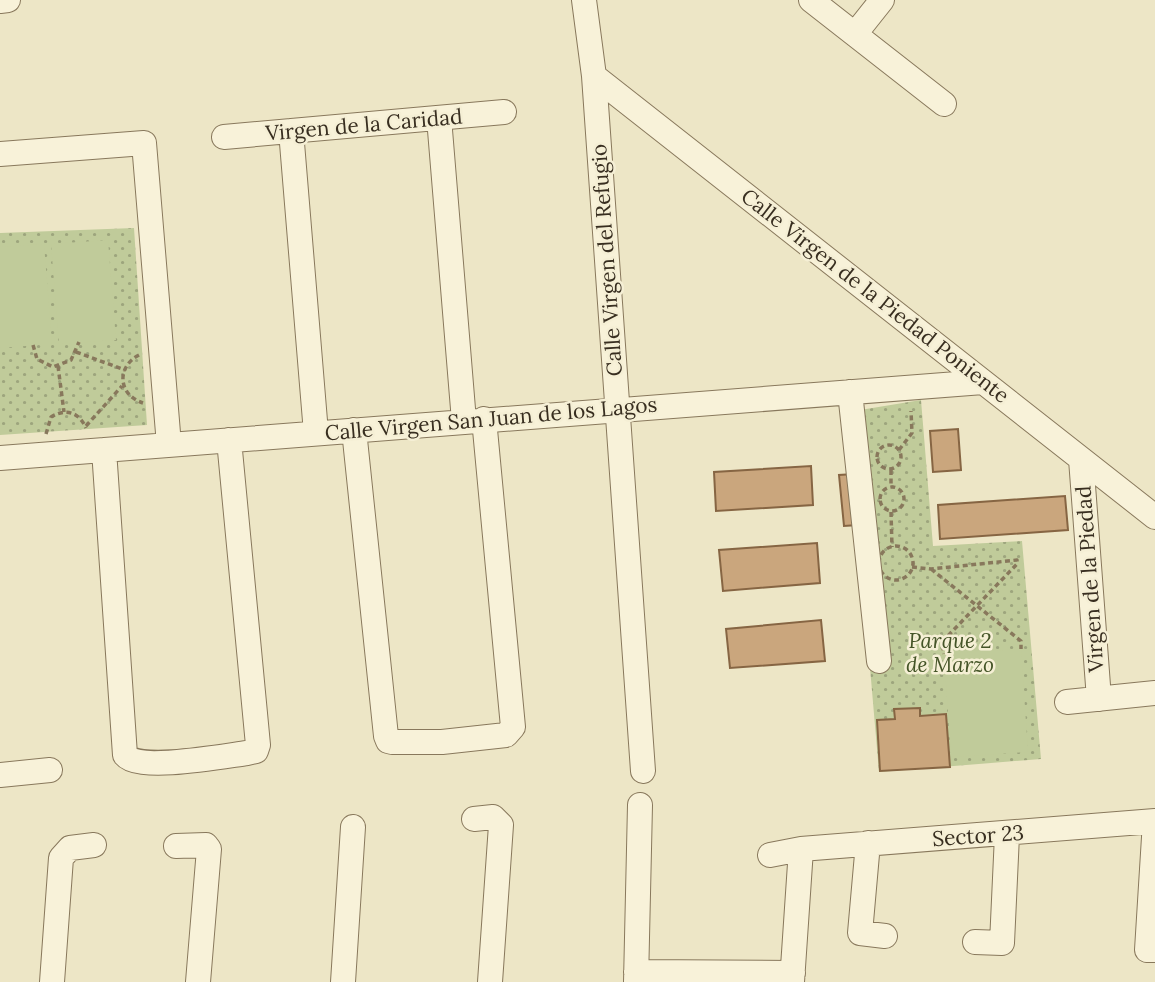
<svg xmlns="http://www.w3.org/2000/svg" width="1155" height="982" font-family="Lora,serif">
<defs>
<pattern id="grass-dots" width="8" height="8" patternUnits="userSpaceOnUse" patternTransform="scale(1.75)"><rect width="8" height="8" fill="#c0cb9a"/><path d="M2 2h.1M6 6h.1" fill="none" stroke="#9da57d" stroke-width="1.8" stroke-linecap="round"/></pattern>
</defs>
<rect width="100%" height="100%" fill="#ede6c6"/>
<!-- grass -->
<path fill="url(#grass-dots)" d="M134 228 147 425 0 435V233Z
M921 400 933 546 1022 541 1041 759 879 772 848 412Z"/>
<!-- garden -->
<path fill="#c0cb9a" d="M108 240 116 340 59 344 51 244Z
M44 244 52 344 0 348V247Z
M1021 649 1028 752 951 757 944 654Z"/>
<!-- building -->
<path fill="#caa67d" stroke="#866543" stroke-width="2" d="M958 429 961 470 933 472 930 431Z
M811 466 813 505 716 511 714 472Z
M854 474 858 525 844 526 839 475Z
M1065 496 1068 530 940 539 938 505Z
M817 543 820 583 723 591 719 550Z
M821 620 825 661 730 668 726 629Z
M920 708V716L946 714 950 767 880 771 877 720 895 719 894 709Z"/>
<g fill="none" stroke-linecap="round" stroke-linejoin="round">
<defs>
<path id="minor" d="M584 0 594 76 643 771
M811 0 944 104
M0 1 8 0
M855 34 882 0
M594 76 1155 517
M439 118 464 421
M291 131 316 433
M224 137 504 112
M0 154 144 143 169 445
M850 392 879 661
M354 430 386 736 388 741 392 742H442L506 735 513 727 484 419
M104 450 125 755C139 772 224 756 247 753L256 751 258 745 229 440
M0 458 983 382
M1081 459 1099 699
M1067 702 1155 693
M0 775 50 770
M474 819 493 817 501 825 490 982
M1155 821 1147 950H1155
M868 843 860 933 885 936
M176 846 206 845 209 849 198 982
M770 855 801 849 1155 821
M975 942 1002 943 1007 835
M636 972 793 973
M52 982 61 858 70 848 94 845
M343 982 353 827
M636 982 640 805
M792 982 801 849"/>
</defs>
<!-- minor casing -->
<use href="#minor" stroke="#88785c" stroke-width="26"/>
<!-- path -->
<path stroke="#88785c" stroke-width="3.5" stroke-dasharray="5 3.5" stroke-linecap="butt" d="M33 345 37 359 53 367 71 360 79 342
M76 352 125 370
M139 355C116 367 118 395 143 403
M58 366 64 412
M86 426 122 386
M46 434 51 417C66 408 79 412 86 428
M877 457a12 12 0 1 1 24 0a12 12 0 1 1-24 0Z
M899 450 912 433 911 411
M891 470V487
M880 499a12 12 0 1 1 24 0a12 12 0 1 1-24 0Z
M891 512 892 547
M879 563a17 17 0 1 1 34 0a17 17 0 1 1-34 0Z
M912 567 931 569 1017 560V564L942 642 944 654
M931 569 1021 641V649"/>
<!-- minor -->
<use href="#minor" stroke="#f8f2d9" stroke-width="24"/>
</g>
<g text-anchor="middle" stroke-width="5" stroke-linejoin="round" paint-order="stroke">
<!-- street labels -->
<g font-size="21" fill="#382e20" stroke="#f5efd5">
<text transform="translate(364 125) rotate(-5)" y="7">Virgen de la Caridad</text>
<text transform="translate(607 260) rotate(-94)" y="7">Calle Virgen del Refugio</text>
<text transform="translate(875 296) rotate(38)" y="7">Calle Virgen de la Piedad Poniente</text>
<text transform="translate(491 419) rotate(-5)" y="7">Calle Virgen San Juan de los Lagos</text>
<text transform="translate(1090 579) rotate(-94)" y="7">Virgen de la Piedad</text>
<text transform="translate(978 836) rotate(-4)" y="7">Sector 23</text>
</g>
<!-- park labels -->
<g font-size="21" font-style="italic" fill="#445427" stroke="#f5efd5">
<text x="950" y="648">Parque 2<tspan x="950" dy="24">de Marzo</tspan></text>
</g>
</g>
</svg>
